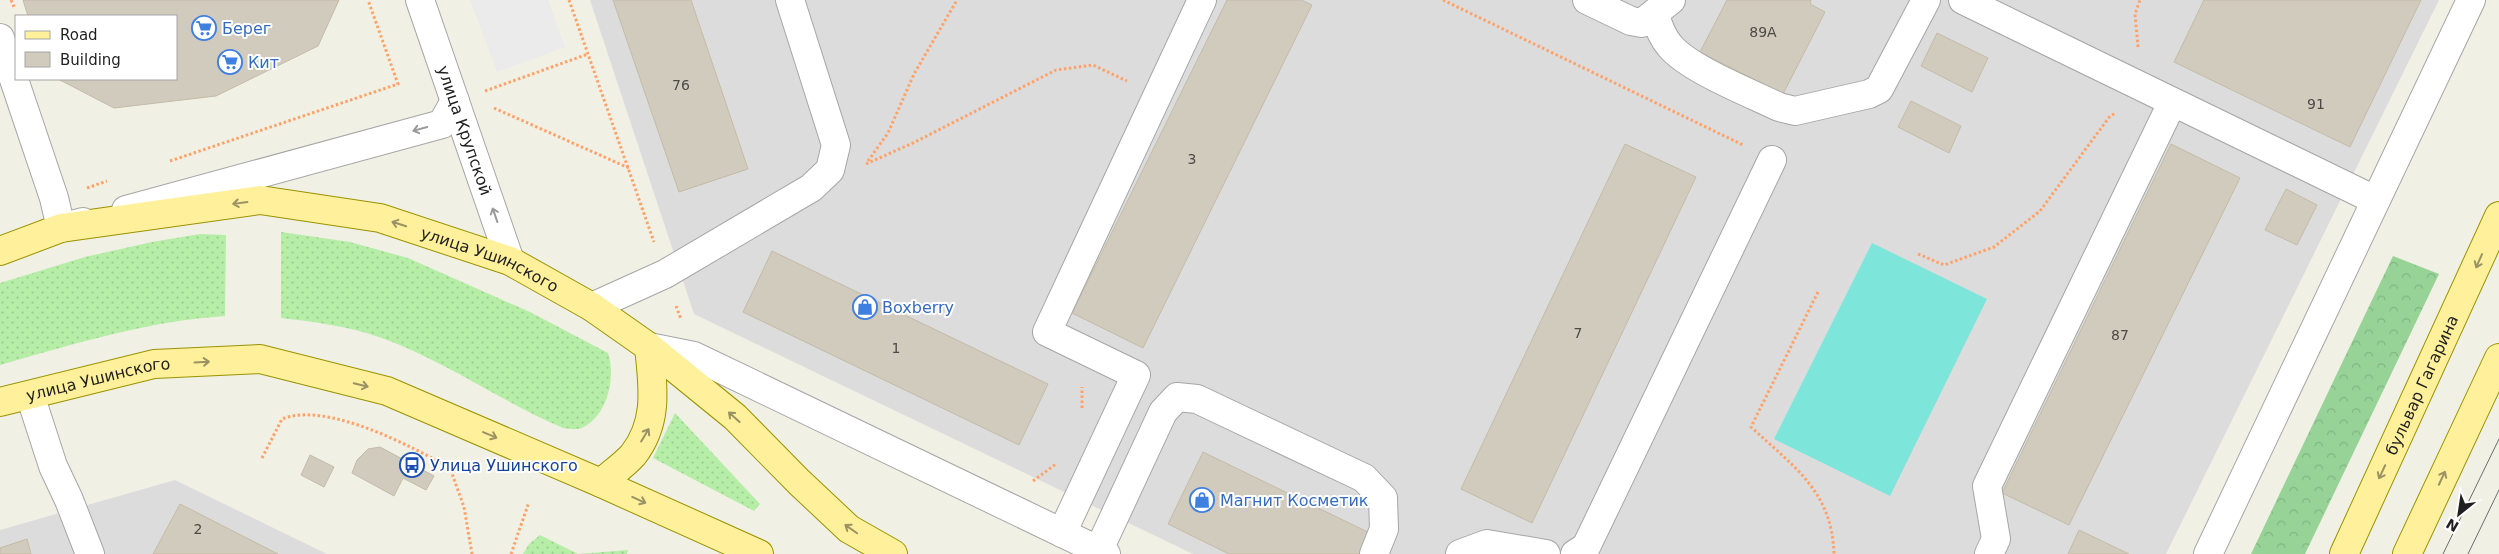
<svg xmlns="http://www.w3.org/2000/svg" width="2499" height="554" font-family="'DejaVu Sans',sans-serif">
<defs>
<pattern id="grass-dots" width="8" height="8" patternUnits="userSpaceOnUse" patternTransform="scale(1.25)"><rect width="8" height="8" fill="#b6eea7"/><path d="M2 2h.1M6 6h.1" fill="none" stroke="#9ccc8f" stroke-width="1.8" stroke-linecap="round"/></pattern>
<pattern id="forest-crowns" width="20" height="18" patternUnits="userSpaceOnUse" patternTransform="scale(1.25)"><rect width="20" height="18" fill="#97d397"/><path d="M2 6a3 3 0 1 1 6 0M12 15a3 3 0 1 1 6 0" fill="none" stroke="#82b582"/></pattern>
</defs>
<rect width="100%" height="100%" fill="#f0f0e5"/>
<!-- residential -->
<path fill="#dddcdc" d="M590 0H2439L2166 554H1193L694 314Z
M175 480 327 554H0V530Z"/>
<!-- grass -->
<path fill="url(#grass-dots)" d="M281 232 350 242 408 258 530 312 608 353C616 377 608 416 582 428 577 430 569 429 563 428 500 401 444 360 379 337 348 326 314 322 281 318Z
M200 234 226 235 225 316C148 321 74 344 0 365V283L85 257 152 242Z
M675 413 760 504 754 511 653 458Z
M540 535 578 554 628 550 627 554H523L529 544Z"/>
<!-- forest -->
<path fill="url(#forest-crowns)" d="M2393 256 2439 274 2305 554H2251Z"/>
<!-- pitch -->
<path fill="#7de5da" d="M1872 243 1987 299 1890 496 1774 439Z"/>
<!-- parking -->
<path fill="#ebebeb" d="M470 0H548L565 47 497 72Z"/>
<!-- building -->
<path fill="#d1cbbd" stroke="#c3bba6" d="M23 0H339L318 46 216 96 114 108 58 79H176V16H28Z
M613 0H691L748 169 679 192Z
M1227 0H1301L1312 5 1143 348 1072 313Z
M1727 0H1811L1810 4 1825 12 1783 94 1700 52Z
M2204 0H2421L2350 147 2174 62Z
M1937 33 1988 58 1972 92 1921 66Z
M1911 101 1961 126 1949 153 1898 127Z
M1625 144 1696 177 1532 523 1461 489Z
M2171 144 2240 178 2069 525 2002 493Z
M2286 189 2317 205 2297 245 2265 230Z
M772 251 1048 384 1019 445 743 312Z
M380 447 434 476 426 490 403 478 394 496 352 473 357 460 368 449Z
M1203 452 1378 537 1370 554H1229L1168 524Z
M310 455 334 467 324 487 301 475Z
M180 504 278 554H153Z
M2079 530 2129 554H2068Z
M27 539 31 554H0V548Z"/>
<g fill="none" stroke-linecap="round" stroke-linejoin="round">
<defs>
<g id="minor">
<path id="s1" d="M420 0 510 261"/>
<path d="M1587 0 1631 21 1642 23 1671 0"/>
<path d="M1963 0 2375 200"/>
<path d="M1655 14C1658 26 1662 37 1670 46 1689 69 1750 93 1779 107L1795 111 1869 94 1879 89 1926 0"/>
<path d="M0 38 54 198 61 228 83 222"/>
<path d="M126 210 442 124 455 101"/>
<path d="M592 307 665 274 811 188 830 170 836 145 790 0"/>
<path d="M649 347 694 356 1106 554"/>
<path d="M30 395 53 466 69 500 90 554"/>
<path d="M1062 533 1136 375 1047 332 1202 0"/>
<path d="M1097 554 1163 412 1177 397 1197 399 1364 478 1383 498 1384 529 1374 554"/>
<path d="M1460 554 1487 544 1546 554"/>
<path d="M1575 554 1586 547 1772 160"/>
<path d="M1989 554 1996 539 1987 486 2172 103"/>
<path d="M2208 554 2471 0"/>
</g>
<g id="major">
<path id="s2" d="M0 251 61 228 260 200 380 218 510 261 592 307 649 347 735 417 799 482 849 529 893 554"/>
<path id="s3" d="M0 402 154 364 260 359 387 391 601 483 759 554"/>
<path d="M601 483C611 474 624 465 633 455 659 422 653 386 649 347"/>
<path id="s4" d="M2344 554 2499 216"/>
<path d="M2407 554 2499 358"/>
</g>
</defs>
<!-- minor casing -->
<use href="#minor" stroke="#a6a6a6" stroke-width="30"/>
<!-- major casing -->
<use href="#major" stroke="#9a9300" stroke-width="30"/>
<!-- path -->
<path stroke="#ffa267" stroke-width="3" stroke-dasharray="2.5 2.5" stroke-linecap="butt" d="M11 0 15 9
M569 0 654 242
M1443 0 1743 145
M2138 47 2135 14 2140 0
M485 91 588 54
M494 108 629 168
M170 161 398 84 368 0
M868 161 888 133 914 74 957 0
M866 164 915 142 1056 70 1093 65 1127 81
M87 188 107 181
M1918 254 1944 265 1994 247 2040 211 2110 116 2116 113
M1818 292 1751 427C1794 467 1832 491 1834 554
M676 306 681 319
M1082 408V387
M262 458 282 419C326 401 411 446 450 468L464 507 472 554
M1033 481 1056 464
M511 554 529 502"/>
<!-- minor -->
<use href="#minor" stroke="#fff" stroke-width="28"/>
<!-- major -->
<use href="#major" stroke="#fff09b" stroke-width="28"/>
<!-- tram -->
<path stroke="#6d6d6d" stroke-width="1" d="M2443 554 2499 439
M2468 554 2499 490"/>
</g>
<!-- one-way arrows -->
<defs><path id="oneway-shaft" d="M-6 0H5M1.5-3L5.5 0L1.5 3" fill="none" stroke-width="1.6" stroke-linecap="round" stroke-linejoin="round" transform="scale(1.25)"/></defs>
<g stroke="#9a9a9a">
<use href="#oneway-shaft" transform="translate(420 129) rotate(165)"/>
<use href="#oneway-shaft" transform="translate(495 215) rotate(-109)"/>
</g>
<g stroke="#9a9263">
<use href="#oneway-shaft" transform="translate(240 203) rotate(172)"/>
<use href="#oneway-shaft" transform="translate(399 224) rotate(-162)"/>
<use href="#oneway-shaft" transform="translate(2479 261) rotate(114)"/>
<use href="#oneway-shaft" transform="translate(202 362) rotate(-3)"/>
<use href="#oneway-shaft" transform="translate(361 385) rotate(14)"/>
<use href="#oneway-shaft" transform="translate(734 417) rotate(-138)"/>
<use href="#oneway-shaft" transform="translate(490 435) rotate(23)"/>
<use href="#oneway-shaft" transform="translate(645 435) rotate(-59)"/>
<use href="#oneway-shaft" transform="translate(2382 472) rotate(115)"/>
<use href="#oneway-shaft" transform="translate(2442 478) rotate(-65)"/>
<use href="#oneway-shaft" transform="translate(639 500) rotate(24)"/>
<use href="#oneway-shaft" transform="translate(851 529) rotate(-145)"/>
</g>
<!-- icons -->
<defs>
<symbol id="supermarket-ring" viewBox="-11 -11 22 22"><circle r="9.5" fill="#fff" stroke="#3f7fe0" stroke-width="1.5"/><path d="M-6-5.5h2.5l.6 2H6L4.5 2H-2.5L-4.4-4H-6ZM-1.5 3.2a1.3 1.3 0 1 0 .1 0ZM3 3.2a1.3 1.3 0 1 0 .1 0Z" fill="#3f7fe0"/></symbol>
<symbol id="shop-ring" viewBox="-11 -11 22 22"><circle r="9.5" fill="#fff" stroke="#3f7fe0" stroke-width="1.5"/><path d="M-5-2.5h2.3a2.7 3.5 0 0 1 5.4 0H5L5.5 6h-11ZM-1.5-2.5h3a1.5 2.3 0 0 0-3 0Z" fill="#3f7fe0"/></symbol>
<symbol id="bus-ring" viewBox="-11 -11 22 22"><circle r="9.5" fill="#fff" stroke="#1a4fb4" stroke-width="1.5"/><path d="M-5-6H5V4H4V6H2V4H-2V6H-4V4H-5ZM-3.5-4V0h7V-4ZM-3.5 1.2v1.5H-2V1.2ZM2 1.2v1.5H3.5V1.2Z" fill="#1a4fb4"/></symbol>
</defs>
<g fill-rule="evenodd">
<use href="#supermarket-ring" x="190" y="14" width="28" height="28"/>
<use href="#supermarket-ring" x="216" y="48" width="28" height="28"/>
<use href="#shop-ring" x="851" y="293" width="28" height="28"/>
<use href="#bus-ring" x="398" y="451" width="28" height="28"/>
<use href="#shop-ring" x="1188" y="486" width="28" height="28"/>
</g>
<g text-anchor="middle" stroke-width="4" stroke-linejoin="round" paint-order="stroke">
<!-- number labels -->
<g font-size="14" fill="#4c4a46">
<text x="1763" y="37">89А</text>
<text x="681" y="90">76</text>
<text x="2316" y="109">91</text>
<text x="1192" y="164">3</text>
<text x="1578" y="338">7</text>
<text x="2120" y="340">87</text>
<text x="896" y="353">1</text>
<text x="198" y="534">2</text>
</g>
<!-- shop labels -->
<g font-size="16" fill="#366cbe" stroke="#fff" text-anchor="start">
<text x="222" y="34">Берег</text>
<text x="248" y="68">Кит</text>
<text x="882" y="313">Boxberry</text>
<text x="1220" y="506">Магнит Косметик</text>
</g>
<!-- street labels -->
<g font-size="16" fill="#1f1f1f" stroke="#fff">
<text dy="6" stroke="none"><textPath href="#s1" startOffset="138">улица Крупской</textPath></text>
<text dy="6" stroke="none"><textPath href="#s2" startOffset="505">улица Ушинского</textPath></text>
<text dy="6" stroke="none"><textPath href="#s3" startOffset="101">улица Ушинского</textPath></text>
<text dy="6" stroke="none"><textPath href="#s4" startOffset="186">бульвар Гагарина</textPath></text>
</g>
<!-- transit labels -->
<g font-size="16" fill="#164399" stroke="#fff" text-anchor="start">
<text x="430" y="471">Улица Ушинского</text>
</g>
</g>
<!-- legend -->
<rect x="15" y="15" width="162" height="65" fill="#ffffff" stroke="#a5a5a5"/>
<rect x="25" y="31" width="25" height="8" fill="#fff09b" stroke="#a5a5a5"/>
<text x="60" y="40" font-size="15" fill="#1f1f1f">Road</text>
<rect x="25" y="52" width="25" height="15" fill="#d1cbbd" stroke="#a5a5a5"/>
<text x="60" y="65" font-size="15" fill="#1f1f1f">Building</text>
<!-- north arrow -->
<g transform="translate(2459 514) rotate(210)" stroke="#ffffff" stroke-width="4" paint-order="stroke">
<path d="M0-4L9 19L0 12L-9 19Z" fill="#1f1f1f"/>
<text y="-8" font-size="14" font-weight="bold" text-anchor="middle" fill="#1f1f1f">N</text>
</g>
</svg>
